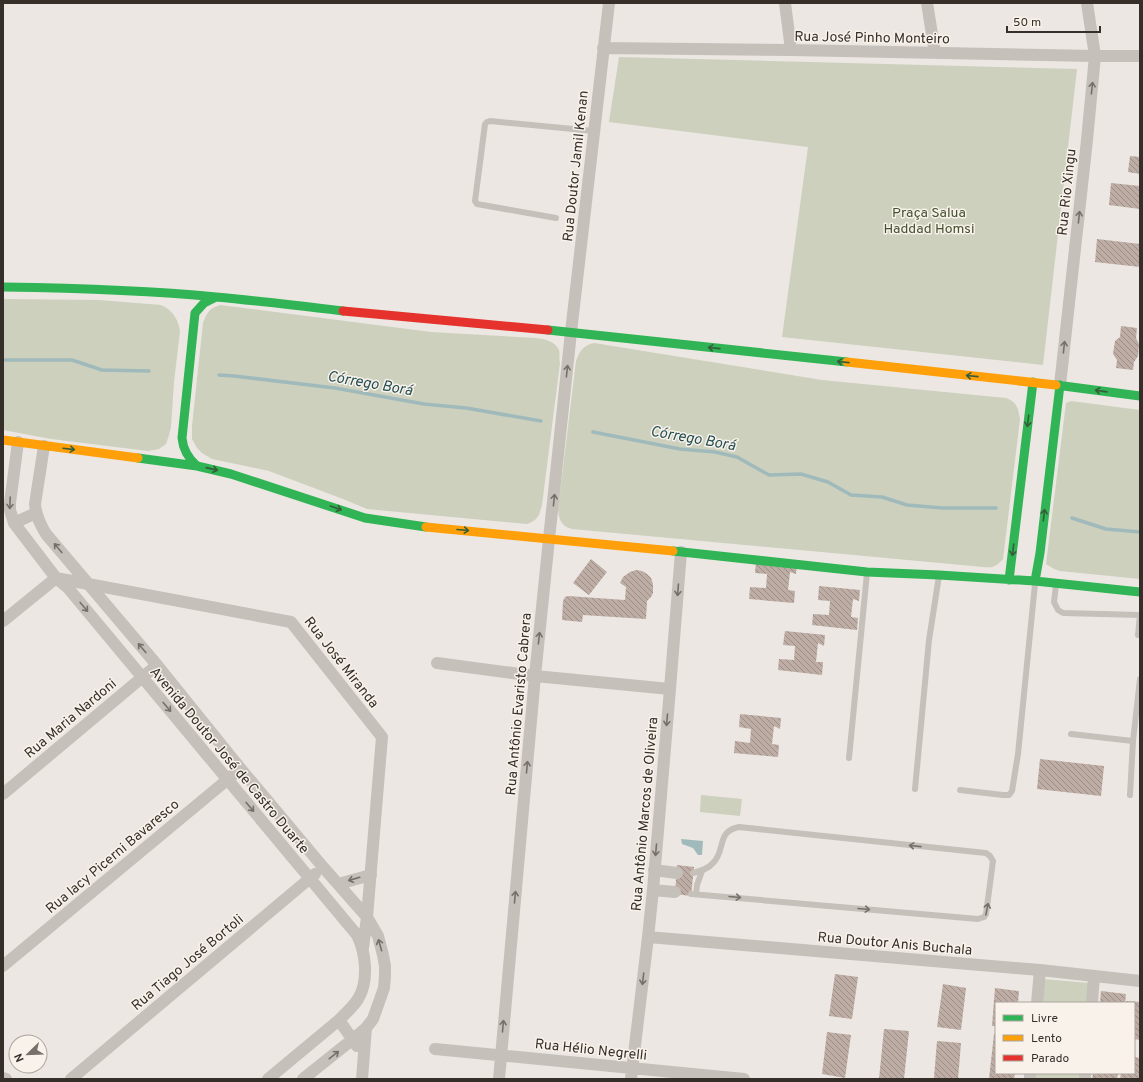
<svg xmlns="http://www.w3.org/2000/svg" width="1143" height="1082" font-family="Overpass,sans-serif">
<defs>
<pattern id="building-back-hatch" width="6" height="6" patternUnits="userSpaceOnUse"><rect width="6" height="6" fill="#beada5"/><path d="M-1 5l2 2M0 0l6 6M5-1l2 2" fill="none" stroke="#9b8d86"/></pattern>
</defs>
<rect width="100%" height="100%" fill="#ece7e2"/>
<!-- green -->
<path fill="#ccd0bd" d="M619 57 1077 69 1043 365 782 337 808 147 609 122Z
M3 299 99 300 161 305C172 310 178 318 180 331L174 382 171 427 169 435 166 444 159 449 148 451 51 439 3 430Z
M220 305 431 332 536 338C544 339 555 341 559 350 560 353 559 359 560 363L542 505C539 516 538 520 527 524L367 509 343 499 269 471 212 459 202 453 197 448 192 439V426L203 323C207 312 210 308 220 305Z
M594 343 822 380 1006 398C1017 402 1018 408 1020 419L1003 559C996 567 993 568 983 567L572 529C561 526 559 520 558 509L576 361C579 352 583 345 594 343Z
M1071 401 1140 410V579L1060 571 1054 569 1046 564 1066 403Z
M701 795 742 799 740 816 700 812Z
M1043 979 1089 983 1087 1003H1041Z
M1034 1073H1081L1080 1079H1034Z"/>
<!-- water -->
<path fill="#a0babc" d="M681 839 703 841 702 855H698L693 848 682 844Z"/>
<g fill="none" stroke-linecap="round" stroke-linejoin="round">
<!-- stream -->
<path stroke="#a0babc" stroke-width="3.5" d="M3 360H72L102 370 149 371
M219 375 234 376 335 388 424 404 466 408 541 421
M593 432 680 449 715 452 737 457 769 475 801 474 828 482 851 495 882 497 907 505 942 508H996
M1072 518 1106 529 1140 532"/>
</g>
<!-- building -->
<path fill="url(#building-back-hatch)" d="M1130 156 1140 157V174L1128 172Z
M1111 183 1140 186V209L1109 205Z
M1097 239 1140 244V267L1095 262Z
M1121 326 1137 328 1136 338 1139 344 1138 356 1134 362 1133 370 1116 368 1117 360 1113 354 1115 341 1120 337Z
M591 559 607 572 589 595 573 583Z
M756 561 797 565 796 574 790 572 788 590 795 591 794 603 749 599 750 587 766 588 767 574 755 573Z
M636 570 642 571 647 574 651 578 653 584V593L651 597 647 601 646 619 583 615 582 622 562 620 563 601 565 597 568 596 625 600 626 587 620 583 623 577 630 572Z
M819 586 860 590 859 601 853 599 851 617 858 618 857 630 812 625 813 614 829 615 830 601 818 600Z
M785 631 825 635 824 646 818 643 816 662H823L822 675 778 670 779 659 794 660 795 646 783 645Z
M740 714 781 718 780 729 774 726 772 744 779 745 778 757 734 753 735 741 750 743 751 729 739 727Z
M1040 759 1104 766 1101 796 1037 789Z
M677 865 694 867 691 896 675 894Z
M835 974 858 977 852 1019 829 1016Z
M943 984 966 988 961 1030 937 1027Z
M995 988 1019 991 1018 1003H996V1026H992Z
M1101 991 1126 994 1125 1003H1100Z
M1126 1001 1140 1002V1040L1134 1039V1003H1126Z
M884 1029 909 1031 904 1079H879Z
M827 1032 851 1035 845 1078 822 1074Z
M994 1034H996V1073H1015L1014 1079H989Z
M937 1041 961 1043 958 1079 934 1078Z
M1134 1057 1140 1058V1079H1120L1121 1073H1134Z
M1093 1073H1118L1117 1079H1092Z"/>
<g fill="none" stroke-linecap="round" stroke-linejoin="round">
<!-- lane -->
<path stroke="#c5c0ba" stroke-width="6" d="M556 218 477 204 475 201 485 124 487 122 490 121 594 131
M1056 585 1054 602 1058 610 1063 613 1140 615
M1138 635 1140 615
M1071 734 1133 741
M849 758 867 573
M915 789 929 640 939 576
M960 790 1003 795H1009L1012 791 1018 754 1035 584
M1130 795 1133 741 1140 679
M691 894 978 919 984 917 986 914 993 861 990 856 986 853 739 827C716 831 726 851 713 863 708 869 701 871 693 873
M696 894 697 885 702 871"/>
<!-- street -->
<path stroke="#c5c0ba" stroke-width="12" d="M785 3 791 50
M927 3 935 53
M603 48 791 50 1095 56H1140
M1060 385 1087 140 1095 56 1087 3
M18 442 10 503V510L14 523 56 578 68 588 357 935C366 953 369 981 358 999 353 1007 346 1013 339 1020L268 1079
M44 446 35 504C36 516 40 524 46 534L157 665 240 768 323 867 367 917 378 936 383 955 385 966V976L384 988 373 1019 366 1028 353 1039 303 1079
M14 523 36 513
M3 621 56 578 291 622 382 737 367 917 363 948
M437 663 535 676 670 689
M3 794 157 665
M654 870 677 873
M338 884 371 875
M653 890 675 892
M648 937 1040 970 1140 981
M3 966 233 775
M1037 1003 1040 970
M1092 1003 1094 976
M339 1020 357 1046
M435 1049 744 1079
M3 1078 6 1079
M71 1079 315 874
M362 1079 366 1028
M499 1079 535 676 549 539 571 332 609 3
M631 1079 648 937 653 890 670 689 681 552
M1030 1079V1073
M1085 1079V1073"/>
<!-- fast -->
<path stroke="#30b455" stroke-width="9" d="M3 287C74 288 145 290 216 297 259 301 301 306 343 311
M548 330 847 362
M1056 385 1140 396
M138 458 197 466 231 474 365 518 426 527
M197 466C188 458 183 450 182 438L195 313 204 303 216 297
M673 551 867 572 939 575 1035 581 1140 592
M1009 580 1033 382
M1035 581 1040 553 1060 385"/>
<!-- slow -->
<path stroke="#ff9f0a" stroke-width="9" d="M847 362 1056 385
M3 440 138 458
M426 527 673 551"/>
<!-- jam -->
<path stroke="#e5322d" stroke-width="9" d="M343 311 548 330"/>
</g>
<!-- one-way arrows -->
<defs><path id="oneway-shaft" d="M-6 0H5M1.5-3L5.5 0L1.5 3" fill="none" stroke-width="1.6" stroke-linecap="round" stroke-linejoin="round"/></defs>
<g stroke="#76706a">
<use href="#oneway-shaft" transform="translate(1092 88) rotate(-84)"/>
<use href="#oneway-shaft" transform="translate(1079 217) rotate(-84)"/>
<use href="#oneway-shaft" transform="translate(1064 347) rotate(-84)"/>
<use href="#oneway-shaft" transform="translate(567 371) rotate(-84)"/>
<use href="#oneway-shaft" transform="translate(554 500) rotate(-84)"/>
<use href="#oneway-shaft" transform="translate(10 503) rotate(92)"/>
<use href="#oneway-shaft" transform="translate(58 548) rotate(-130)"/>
<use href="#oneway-shaft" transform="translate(678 590) rotate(94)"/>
<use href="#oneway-shaft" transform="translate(84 607) rotate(50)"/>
<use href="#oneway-shaft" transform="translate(539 638) rotate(-84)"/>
<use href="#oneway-shaft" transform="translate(142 648) rotate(-130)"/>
<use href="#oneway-shaft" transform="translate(167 707) rotate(50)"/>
<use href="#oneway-shaft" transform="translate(667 720) rotate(95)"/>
<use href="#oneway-shaft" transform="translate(527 767) rotate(-85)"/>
<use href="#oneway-shaft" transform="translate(250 807) rotate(50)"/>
<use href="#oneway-shaft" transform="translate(915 846) rotate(-174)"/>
<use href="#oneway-shaft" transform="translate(656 850) rotate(95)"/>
<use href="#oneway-shaft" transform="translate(354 879) rotate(164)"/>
<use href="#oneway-shaft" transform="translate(515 897) rotate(-85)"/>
<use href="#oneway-shaft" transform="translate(735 897) rotate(5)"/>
<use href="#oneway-shaft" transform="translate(864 909) rotate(5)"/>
<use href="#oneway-shaft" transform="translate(987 909) rotate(-79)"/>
<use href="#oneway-shaft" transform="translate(380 945) rotate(-106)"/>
<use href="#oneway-shaft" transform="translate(643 979) rotate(97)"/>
<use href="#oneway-shaft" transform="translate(503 1026) rotate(-85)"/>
<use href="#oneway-shaft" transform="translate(334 1055) rotate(-38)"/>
</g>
<g stroke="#345d38">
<use href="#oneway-shaft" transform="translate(714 348) rotate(-174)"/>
<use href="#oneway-shaft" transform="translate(843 362) rotate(-174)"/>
<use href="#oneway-shaft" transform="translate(972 376) rotate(-174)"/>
<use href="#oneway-shaft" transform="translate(1101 391) rotate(-172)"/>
<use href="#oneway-shaft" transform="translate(1028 421) rotate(97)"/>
<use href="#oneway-shaft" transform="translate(69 449) rotate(7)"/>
<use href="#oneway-shaft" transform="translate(212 469) rotate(13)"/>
<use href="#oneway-shaft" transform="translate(336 508) rotate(19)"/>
<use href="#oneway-shaft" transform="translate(1044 515) rotate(-83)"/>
<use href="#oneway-shaft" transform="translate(463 530) rotate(5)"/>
<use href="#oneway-shaft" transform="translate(1013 550) rotate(97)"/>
</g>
<g text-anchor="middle" stroke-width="3" stroke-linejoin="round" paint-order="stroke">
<!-- street labels -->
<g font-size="14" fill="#362e29" stroke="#f8f2ea">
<text transform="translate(872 37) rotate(1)" y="5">Rua José Pinho Monteiro</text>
<text transform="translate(575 166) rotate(-84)" y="5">Rua Doutor Jamil Kenan</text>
<text transform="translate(1066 192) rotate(-84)" y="5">Rua Rio Xingu</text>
<text transform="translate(342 662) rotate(52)" y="5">Rua José Miranda</text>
<text transform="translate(518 704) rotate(-85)" y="5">Rua Antônio Evaristo Cabrera</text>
<text transform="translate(70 718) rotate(-40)" y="5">Rua Maria Nardoni</text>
<text transform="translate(230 760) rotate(50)" y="5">Avenida Doutor José de Castro Duarte</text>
<text transform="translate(644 814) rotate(-85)" y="5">Rua Antônio Marcos de Oliveira</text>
<text transform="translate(112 856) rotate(-40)" y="5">Rua Iacy Picerni Bavaresco</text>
<text transform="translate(895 943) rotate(5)" y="5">Rua Doutor Anis Buchala</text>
<text transform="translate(187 962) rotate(-40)" y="5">Rua Tiago José Bortoli</text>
<text transform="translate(591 1049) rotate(6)" y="5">Rua Hélio Negrelli</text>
</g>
<!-- park labels -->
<g font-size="14" fill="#43522f" stroke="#f8f2ea">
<text x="929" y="217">Praça Salua<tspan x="929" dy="16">Haddad Homsi</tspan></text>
</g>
<!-- water labels -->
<g font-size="15" font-style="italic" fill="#224e54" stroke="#f8f2ea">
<text transform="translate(370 383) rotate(10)" y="5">Córrego Borá</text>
<text transform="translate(693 438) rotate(10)" y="5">Córrego Borá</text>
</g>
</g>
<!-- border -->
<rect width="1143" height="1082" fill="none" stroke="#362e29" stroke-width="8"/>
<!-- legend -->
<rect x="995" y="1002" width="140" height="72" fill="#f8f2ea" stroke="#aaa49d"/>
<rect x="1003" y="1015" width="20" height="6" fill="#30b455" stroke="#aaa49d"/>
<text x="1031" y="1022" font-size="12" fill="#362e29">Livre</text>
<rect x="1003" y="1035" width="20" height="6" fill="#ff9f0a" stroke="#aaa49d"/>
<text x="1031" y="1042" font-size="12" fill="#362e29">Lento</text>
<rect x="1003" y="1055" width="20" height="6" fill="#e5322d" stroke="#aaa49d"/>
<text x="1031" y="1062" font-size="12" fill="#362e29">Parado</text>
<!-- north arrow -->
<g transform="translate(28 1054) rotate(247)"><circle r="19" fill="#f8f2ea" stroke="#aaa49d"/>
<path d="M0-3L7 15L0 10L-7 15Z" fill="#766f6a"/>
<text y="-6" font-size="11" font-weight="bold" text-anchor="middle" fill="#362e29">N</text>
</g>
<!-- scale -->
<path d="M1007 26v6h93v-6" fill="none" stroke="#362e29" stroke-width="2"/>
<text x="1013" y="26" font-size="12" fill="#362e29" stroke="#f8f2ea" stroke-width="3" paint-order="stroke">50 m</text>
</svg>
